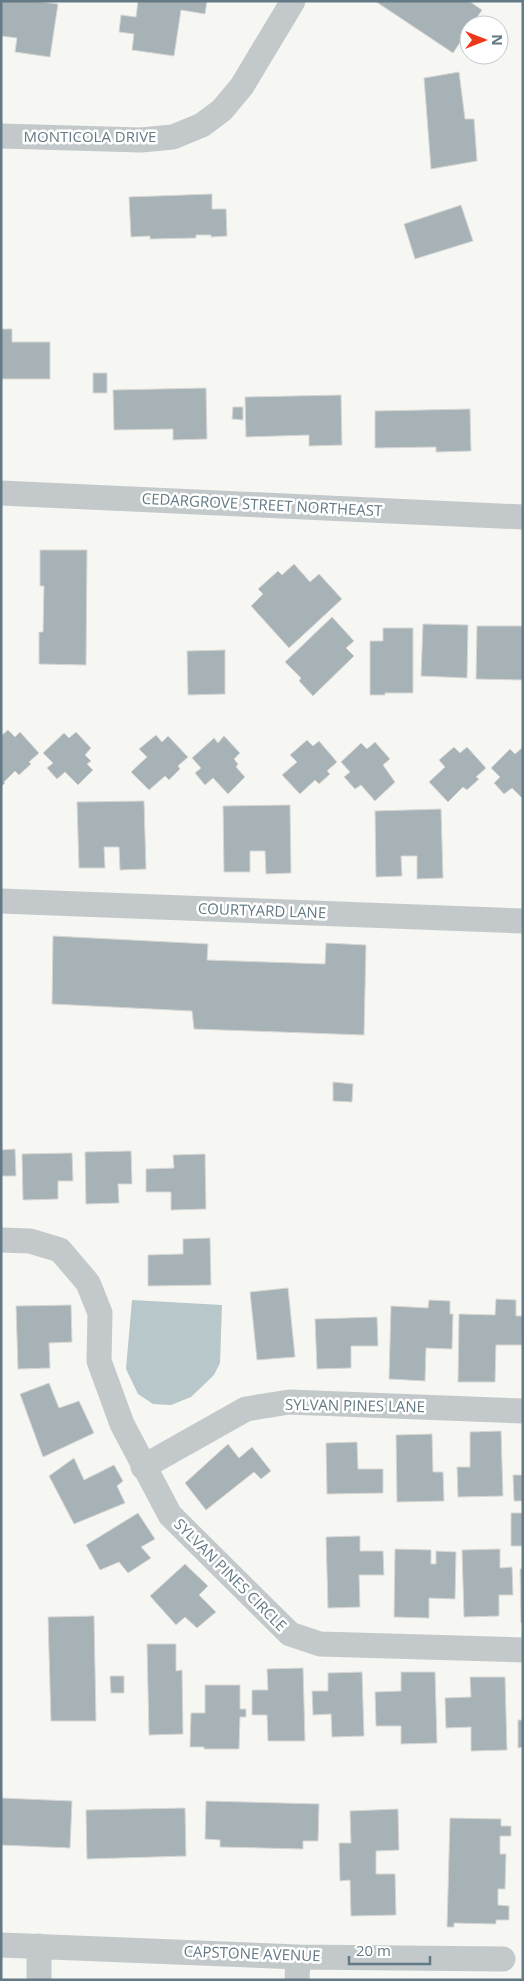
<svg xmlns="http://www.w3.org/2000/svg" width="524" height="1981" font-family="'Open Sans',sans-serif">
<rect width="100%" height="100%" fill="#f6f6f2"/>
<!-- water -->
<path fill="#b8c7c9" d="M132 1300 222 1305 220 1363 214 1375 191 1397 171 1405 153 1404 138 1394 126 1369Z"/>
<!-- building -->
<path fill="#a7b2b6" stroke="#d7d7d5" d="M1 1H35L58 4 50 57 15 52 17 38 1 36Z
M138 1H207L205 14 181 10 174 56 132 50 134 34 119 32 121 15 136 17Z
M375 1H469L482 10 472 25H469V29L453 53Z
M459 72 465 119H474L477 161 431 169 424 78Z
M212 194V209H226L227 236 211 237V235H196V238L150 239V236L131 237 129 197Z
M461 205 473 241 415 259 404 224Z
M1 329H12V342H50V379H1Z
M93 373H107V393H93Z
M206 388 207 439 173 440V429L114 430 113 390Z
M341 395 342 445 309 446V435L246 437 245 397Z
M233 407H243V420L232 419Z
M470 409 471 451 436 452V447L375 448V411Z
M40 550H87L86 665 39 664V632H43L44 586H40Z
M294 564 310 582 319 574 342 599 289 648 251 606 263 594 258 589 278 571 282 575Z
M332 617 354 641 346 648 354 656 313 696 299 681 301 678 285 662Z
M423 624 468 625 467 678 421 676Z
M477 626H523V680L476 679Z
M383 628H413V693H385V695H370V641H383Z
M225 650V694L188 695 187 651Z
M8 730 15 737 20 732 39 753 29 762 31 764 19 775 15 771 4 782 5 783 1 787V736Z
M76 732 91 748 85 755 91 761 87 764 93 770 78 785 65 772 57 779 47 768 53 763 43 753 64 733 69 738Z
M156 735 162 742 168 736 188 757 178 766 180 769 169 780 165 776 149 790 131 772 147 757 139 749Z
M224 736 240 753 234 759 238 764 236 767 245 777 228 794 213 778 205 785 195 773 201 768 192 758 214 738 218 743Z
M307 740 313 746 319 741 337 762 327 771 330 774 319 784 315 780 300 794 282 775 297 762 290 755Z
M375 742 390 759 383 765 395 782 375 801 361 785 355 789 344 777 350 772 341 762 361 743 367 749Z
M454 747 460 753 467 747 486 768 476 777 479 779 467 790 463 787 448 802 429 782 445 767 439 760Z
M523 747V799L512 788 504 794 494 783 500 777 491 768 510 749 515 754Z
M144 801 146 869 120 870 119 847H104L105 868H79L77 802Z
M290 805 291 873 266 874 265 851H250V872H224L223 806Z
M441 809 443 878 417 879V856H401L402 876 376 877 375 811Z
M53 936 208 944 207 960 325 964 326 943 366 945 364 1035 194 1029 192 1011 52 1004Z
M333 1082 353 1084 352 1102 333 1101Z
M15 1149 16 1176H1V1150Z
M131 1151 132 1184H118L119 1203 86 1204 85 1152Z
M72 1153 73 1181H58V1199L23 1200 22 1154Z
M205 1154 206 1209 171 1210V1192H146V1169L174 1168 173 1155Z
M210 1238 211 1285 148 1286V1255L183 1254V1239Z
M288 1288 295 1357 257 1360 250 1292Z
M496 1299 516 1300V1316H523L522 1345H496L495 1382H458L459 1314 495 1315Z
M429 1300 450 1301V1314H453L452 1349 426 1348 425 1381 389 1379 391 1306 428 1308Z
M71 1305 72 1342 49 1343 50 1368 18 1369 16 1306Z
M377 1317 378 1346H351V1368L317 1369 315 1319Z
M49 1383 59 1408 79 1401 94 1433 43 1457 20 1394Z
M501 1431 503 1496 458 1497 457 1467H470V1432Z
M432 1434 433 1472H443L444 1501 397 1502 396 1435Z
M357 1442 358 1469H383V1493L327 1494 326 1443Z
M228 1444 239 1458 252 1447 271 1471 261 1479 254 1472 206 1510 185 1483Z
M74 1458 84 1480 114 1465 123 1481 117 1486 125 1503 74 1524 49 1476Z
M513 1475H523V1501H514Z
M138 1513 155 1539 141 1547 151 1558 128 1573 119 1562 100 1570 86 1545Z
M511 1513H523V1546H511Z
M360 1536V1551H383L384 1575H359L360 1607 328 1608 326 1537Z
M395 1549 431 1550V1564H436V1551L456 1552 455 1599 429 1598V1618L394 1617Z
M500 1549V1568L512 1567 513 1595H499V1616L464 1617 462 1550Z
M185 1564 208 1586 199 1595 216 1612 197 1628 185 1617 176 1625 150 1596Z
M520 1569H523V1623H521Z
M94 1616 96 1721H51L48 1617Z
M147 1644H176V1671L182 1670 183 1734 149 1735Z
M303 1668 305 1741H268L267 1715H252V1690H268L267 1669Z
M362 1672 364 1736 332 1737 331 1714 313 1715 312 1691H328V1673Z
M401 1672H435L437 1743 401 1744V1726H376L375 1692 401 1691Z
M110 1676H124V1693H111Z
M470 1677H505L507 1750 471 1751V1727L446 1728 445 1698 471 1697Z
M205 1685H240V1709H246V1717H240L239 1749H204V1747H190L191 1713H205Z
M518 1720H523V1747L518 1748Z
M1 1798 72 1801 70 1848 1 1845Z
M206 1801 319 1804 318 1841H303V1849L220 1847V1840L205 1839Z
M185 1808 186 1856 87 1859 86 1810Z
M398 1809 399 1850 376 1851V1874H395L396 1915 351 1916 350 1880 340 1881 339 1843H351L350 1811Z
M450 1818 501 1819V1826H511V1836H500V1854H506L505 1889H498V1905L509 1906V1920H496V1924L454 1923V1927H447Z"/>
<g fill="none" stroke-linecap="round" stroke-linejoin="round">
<!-- minor -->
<path stroke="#c3c8ca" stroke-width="25" d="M1 136 141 140 173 137 202 125 222 110 242 86 293 1
M1 493 523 517
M1 901 523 921
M1 1240 30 1241 60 1250 88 1283 100 1313 99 1361 122 1424 170 1515 290 1634 320 1644 523 1650
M143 1467 246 1409 289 1402 523 1411
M1 1945 298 1957 503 1959
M39 1980V1946
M297 1980 298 1957"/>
</g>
<g text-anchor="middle" stroke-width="5" stroke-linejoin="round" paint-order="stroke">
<!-- street labels -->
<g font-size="15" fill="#637985" stroke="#fff">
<text x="90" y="142">MONTICOLA DRIVE</text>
<text transform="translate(262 505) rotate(3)" y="5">CEDARGROVE STREET NORTHEAST</text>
<text transform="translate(262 911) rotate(2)" y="5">COURTYARD LANE</text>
<text transform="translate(355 1406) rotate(1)" y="5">SYLVAN PINES LANE</text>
<text transform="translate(230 1575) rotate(45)" y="5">SYLVAN PINES CIRCLE</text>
<text transform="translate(252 1954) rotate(2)" y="5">CAPSTONE AVENUE</text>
</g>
</g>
<!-- border -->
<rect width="524" height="1981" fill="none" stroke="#637985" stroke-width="5"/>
<!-- north arrow -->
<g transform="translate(484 40) rotate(90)"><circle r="24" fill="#ffffff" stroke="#c1c9ce"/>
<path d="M0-4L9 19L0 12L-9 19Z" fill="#ee371a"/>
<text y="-8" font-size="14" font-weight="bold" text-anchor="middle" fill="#637985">N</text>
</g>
<!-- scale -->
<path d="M349 1956v8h81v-8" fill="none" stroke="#637985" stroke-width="2.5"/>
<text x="356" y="1956" font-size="15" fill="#637985" stroke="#ffffff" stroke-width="4" paint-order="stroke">20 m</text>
</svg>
